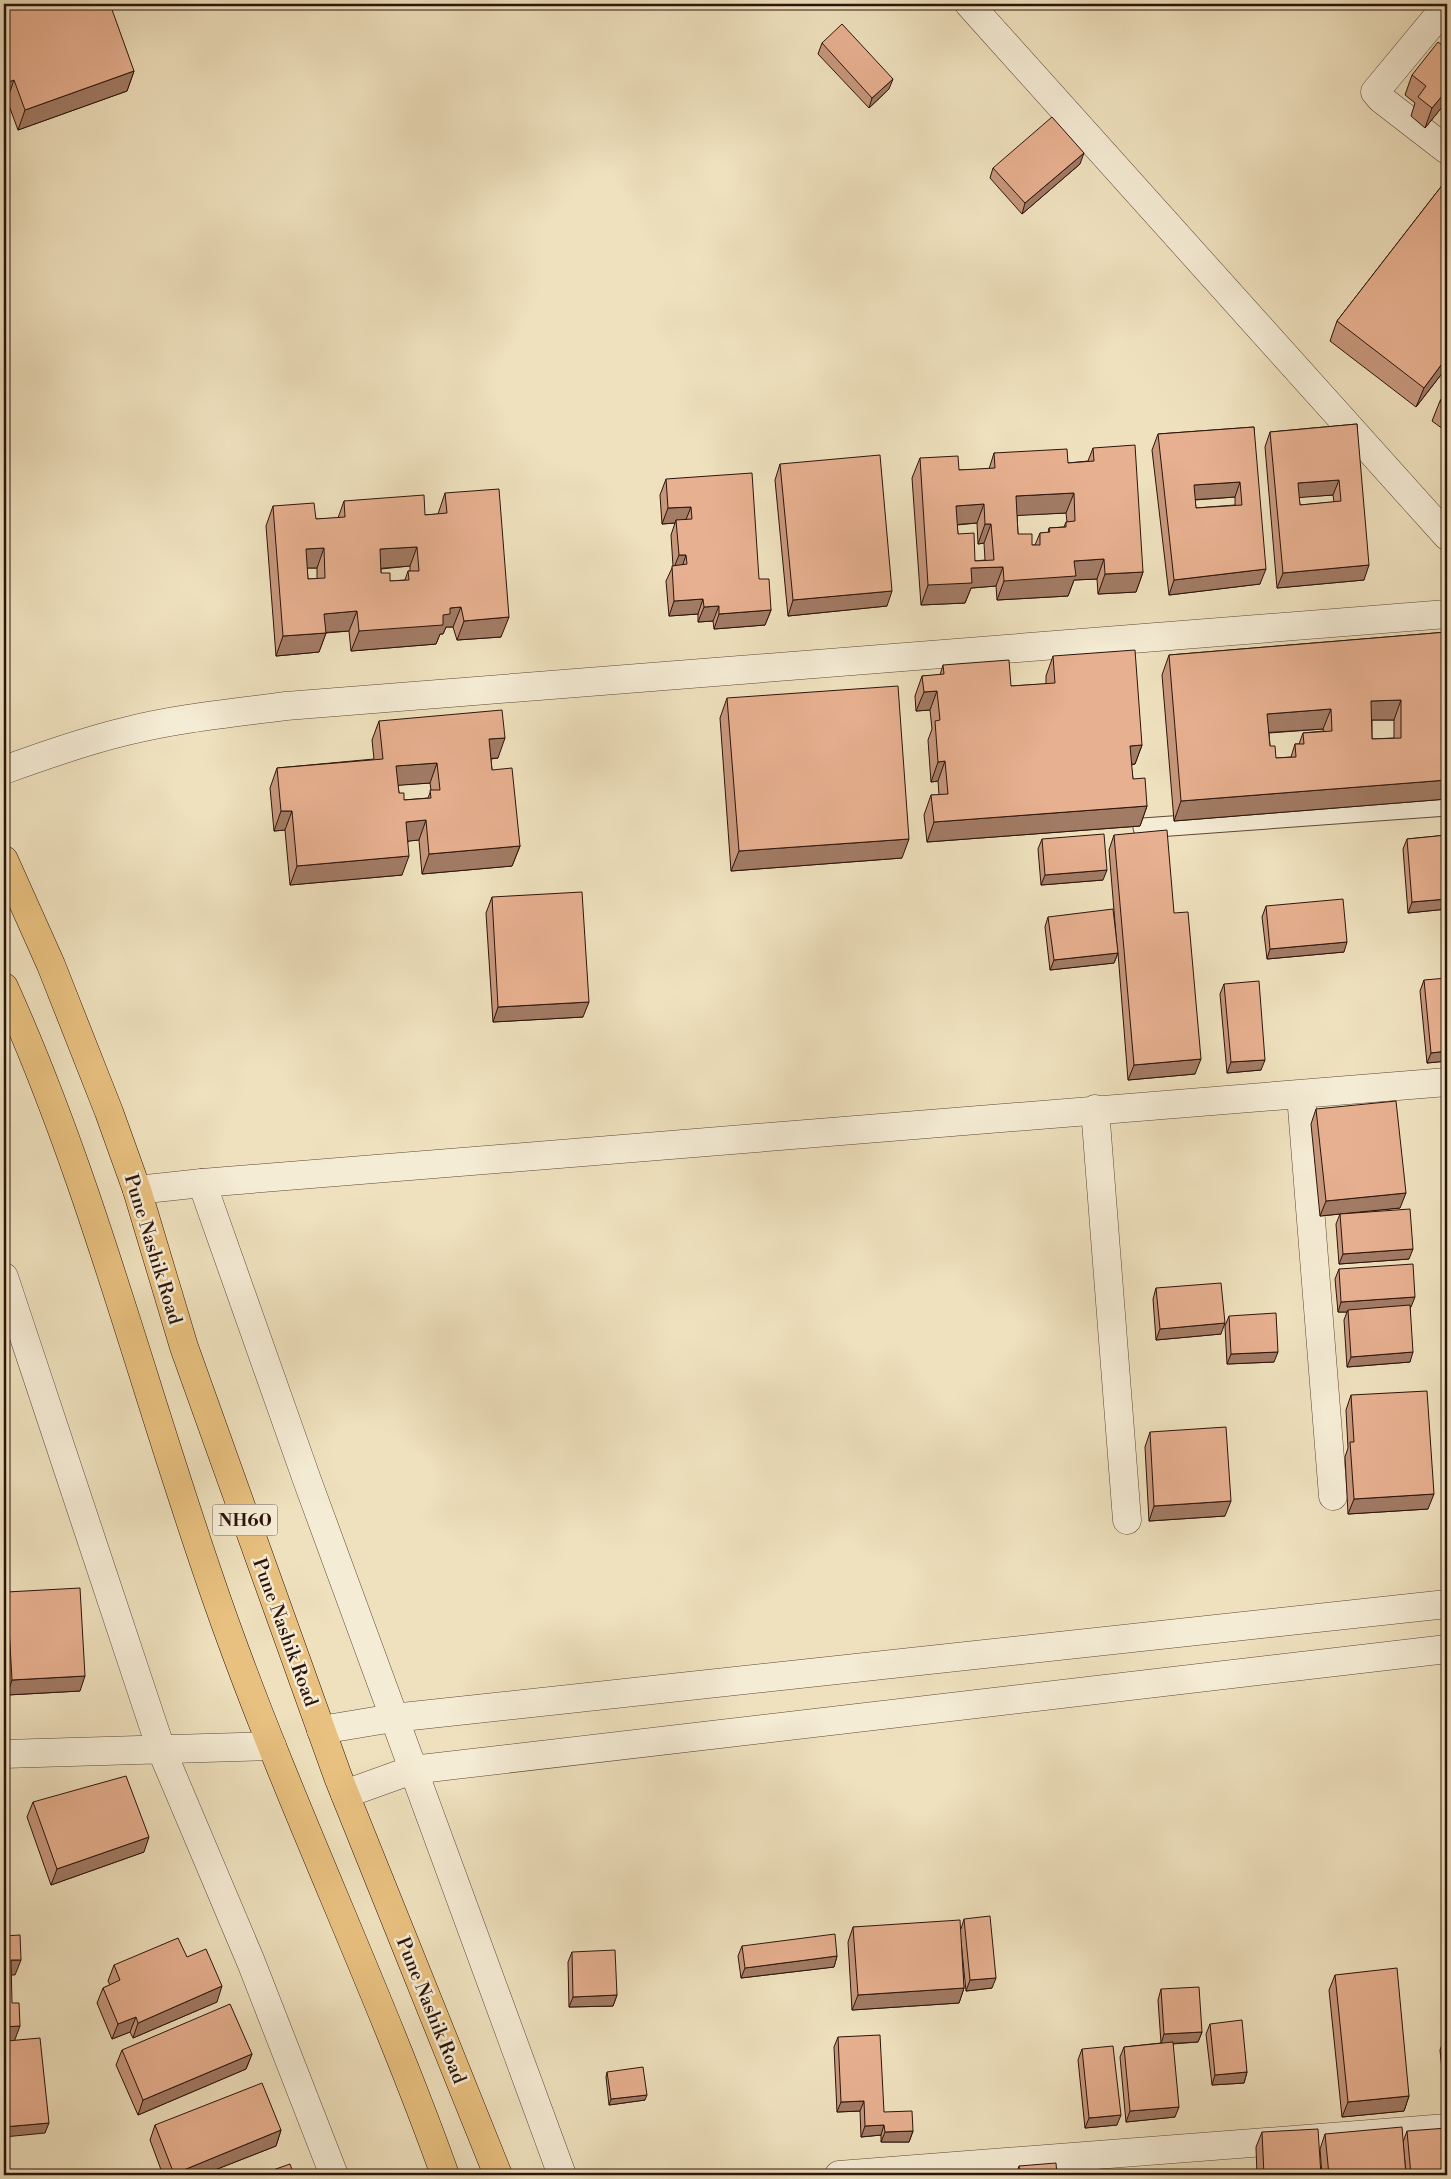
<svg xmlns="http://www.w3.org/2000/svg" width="1451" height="2179" font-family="'Libre Bodoni',serif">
<rect width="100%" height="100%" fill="#efe1be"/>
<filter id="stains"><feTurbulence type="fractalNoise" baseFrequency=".004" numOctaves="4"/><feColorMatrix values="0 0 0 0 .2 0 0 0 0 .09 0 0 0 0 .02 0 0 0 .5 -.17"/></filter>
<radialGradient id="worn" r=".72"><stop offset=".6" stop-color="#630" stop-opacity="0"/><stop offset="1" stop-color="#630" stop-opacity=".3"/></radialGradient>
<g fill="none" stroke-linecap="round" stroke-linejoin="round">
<defs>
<path id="service" d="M1143 828 1447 806"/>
<path id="minor" d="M969 4 1447 536
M1447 5 1375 92 1381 99 1447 150
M4 770C45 755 85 741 127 731 179 718 233 713 286 706L1447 614
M1301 1095 1333 1496
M1095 1109 1127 1520
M202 1183 1447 1082
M4 1277 161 1749 251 1962 334 2175
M4 1754 272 1746
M839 2175 1447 2128"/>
<path id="tertiary" d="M137 1190 202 1183 307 1480 562 2175
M321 1730 393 1718 1447 1604
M345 1794 412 1770 1447 1649"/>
<path id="trunk" d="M4 860 51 965 109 1112 137 1190 184 1347 338 1777 498 2175
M4 987C98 1195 150 1417 228 1631 294 1814 379 1991 445 2175"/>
</defs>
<!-- service casing -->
<use href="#service" stroke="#5d4738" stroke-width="21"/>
<!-- minor casing -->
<use href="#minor" stroke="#5d4738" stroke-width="29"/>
<!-- tertiary casing -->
<use href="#tertiary" stroke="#5d4738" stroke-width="29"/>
<!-- trunk casing -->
<use href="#trunk" stroke="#2c140b" stroke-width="29"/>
<!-- service -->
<use href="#service" stroke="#f5ecd5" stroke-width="19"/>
<!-- minor -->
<use href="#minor" stroke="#f5ecd5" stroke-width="28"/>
<!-- tertiary -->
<use href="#tertiary" stroke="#f5ecd5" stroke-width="28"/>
<!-- trunk -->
<use href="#trunk" stroke="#e8c07f" stroke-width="28"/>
</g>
<!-- wall -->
<path fill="#c7977c" stroke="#2c140b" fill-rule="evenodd" d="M4 4 134 71 127 91 18 130 7 100Z
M822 43 889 89 869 108 818 54Z
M1447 49V101L1425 128 1411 116 1415 103 1405 95 1412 75Z
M1080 164 1022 214 990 178 993 168Z
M1447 179V367L1416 407 1330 341 1337 321Z
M1447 391V432L1432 421 1440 401Z
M1357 424 1364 580 1277 588 1265 447 1270 432ZM1333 495 1334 502 1300 505 1299 497Z
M1254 427 1260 584 1169 595 1152 450 1158 434ZM1235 497V505L1196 508 1195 500Z
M1093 448 1143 572 1136 592 1098 594 1097 579 1074 580 1068 596 997 600 996 586 971 588 965 603 921 605 912 478 920 458 959 470 989 469 994 453 1068 463 1088 461ZM1066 513 1067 522H1066L1064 527 1049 528 1048 533H1040L1035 545H1032L1018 534 1017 515ZM977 523 978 544 984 543 985 560 975 561 958 534 957 525Z
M780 464 887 606 788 616 775 480Z
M666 479 759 579 771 610 765 625 714 629 713 621 698 622V614L669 616 666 581 673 566 671 535 675 523 662 524 660 495Z
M445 493 501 637 457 640 453 627H446L443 634H440L436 644 351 651 349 631 326 633 319 652 276 656 266 526 273 506 316 519 338 518 344 501 425 515 438 514ZM410 566V571H408L405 580 390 581 381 573V569ZM307 568H317V579H308Z
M1447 632V799L1174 821 1162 675 1169 655ZM1372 720H1394V738L1372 739ZM1323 729 1324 731 1303 733 1299 744H1295L1291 757 1276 758 1270 746 1269 733Z
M1053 656 1142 745 1135 764 1131 765 1133 779 1147 806 1140 826 927 842 924 815 931 795H939L938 781 931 782 928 740 932 729 930 710 916 711 915 696 922 676 940 675 943 665 1011 686 1046 684V676Z
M727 698 902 858 731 871 720 718Z
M379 721 498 758 491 759 492 770 520 846 512 866 422 874 419 840 408 841 402 875 290 885 285 830 274 831 270 788 277 768 374 759 372 740ZM430 783 431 790 428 798 404 800 399 793 398 785Z
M1114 835 1174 913 1195 1074 1128 1080 1118 953 1114 963 1050 970 1045 927 1048 917 1117 947 1109 850Z
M1447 835V909L1408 913 1403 849 1407 839Z
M1042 839 1103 880 1041 885 1038 849Z
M492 897 583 1017 493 1022 486 913Z
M1266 906 1344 952 1267 959 1262 917Z
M1424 980 1447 1061 1427 1063 1420 991Z
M1224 984 1261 1070 1227 1073 1220 994Z
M1316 1109 1400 1208 1356 1212 1409 1259 1339 1264 1336 1224 1340 1214 1320 1216 1311 1124Z
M1339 1269 1411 1307H1410V1362L1347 1367 1344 1320 1347 1312H1338L1335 1279Z
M1156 1288 1221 1334 1156 1340 1153 1299Z
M1229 1316 1274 1362 1227 1364 1225 1326Z
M1351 1395 1428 1509 1348 1514 1345 1457 1348 1448 1346 1410Z
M1150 1432 1225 1516 1149 1521 1145 1447Z
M7 1592 80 1691 7 1695 4 1640V1602Z
M33 1802 144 1852 51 1885 27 1817Z
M964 1919 992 1988 966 1991 961 1941 964 1988 959 2003 852 2010 848 1942 853 1927 961 1929Z
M742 1946 837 1956 834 1967 741 1978 738 1956Z
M572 1952 617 1995 613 2006 569 2007 568 1962Z
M187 1957 217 2002 133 2038 130 2032 112 2039 97 2003 103 1988 110 1985 108 1981 114 1965Z
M1335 1975 1409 2096 1404 2111 1342 2117 1329 1990Z
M1161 1989 1202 2032 1198 2042 1173 2044 1175 2117 1126 2122 1120 2057 1124 2047 1161 2043 1158 2000Z
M1210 2024 1247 2072 1244 2083 1212 2085 1206 2034Z
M838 2037 884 2112 913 2131 909 2142H881V2135L861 2137 860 2111 837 2112 834 2047Z
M1444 2039H1447V2111H1446L1440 2050Z
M1082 2049 1117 2125 1085 2128 1078 2060Z
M122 2050 252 2054 246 2069 138 2115 116 2065Z
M607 2072 645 2100 609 2105 606 2077Z
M155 2125 281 2130 276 2146 202 2175H163L150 2140Z
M1407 2131 1447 2175H1406L1403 2142Z
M1262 2132 1321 2175H1257L1256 2147Z
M1325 2134 1406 2175H1322L1320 2149Z
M1019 2166 1057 2175H1016Z"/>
<!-- shaded-wall -->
<path fill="#a27b65" stroke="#2c140b" d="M134 71 127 91 18 130 25 110Z
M893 79 889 89 869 108 872 98Z
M14 80 7 100 4 101V84Z
M1447 90V101L1425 128 1432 108Z
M1084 153 1080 164 1022 214 1025 203Z
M1447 357V367L1416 407 1424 388Z
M1339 480 1333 495 1293 498 1298 483Z
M1240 482 1235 497 1189 500 1194 485Z
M1074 493 1066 513 1009 516 1016 496Z
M984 504 977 523 949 525 956 506Z
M691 507 685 522 676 520 675 523 662 524 668 508Z
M985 524H991L984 543 978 544Z
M417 547 410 566 372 569 380 549Z
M324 548 317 568H299L306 549Z
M679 555H686L681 570H673Z
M1104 559 1097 579 1074 580 1068 596 997 600 1004 581 1074 561Z
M1369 565 1364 580 1277 588 1283 573Z
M1003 567 996 586 971 588 965 603 921 605 928 585 971 568Z
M1266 569 1260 584 1169 595 1174 580Z
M1143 572 1136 592 1098 594 1105 574Z
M892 591 887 606 788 616 793 600Z
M703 599 698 614 669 616 674 601Z
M719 606 713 621 698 622 704 607Z
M461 607 453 627H446L443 634H440L436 644 351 651 359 631 450 608Z
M771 610 765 625 714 629 719 614Z
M357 611 349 631 317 633 324 614Z
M509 617 501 637 457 640 464 621Z
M326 633 319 652 276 656 283 636Z
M937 691 930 710 916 711 924 692Z
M1401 700 1394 720H1364L1371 701Z
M1331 709 1323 729 1260 733 1267 714Z
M505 738 498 758 482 759 489 739Z
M1142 745 1135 764 1123 765 1130 746Z
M945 761 938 781 931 782 938 762Z
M437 763 430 783 389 786 396 766Z
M1447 780V799L1174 821 1181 801Z
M1147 806 1140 826 927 842 934 822Z
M281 811H292L285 830 274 831Z
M426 820 419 840 399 842 406 822Z
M909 839 902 858 731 871 739 851Z
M520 846 512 866 422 874 429 854Z
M409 856 402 875 290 885 297 866Z
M1107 870 1103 880 1041 885 1045 875Z
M1447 899V909L1408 913 1412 902Z
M1347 942 1344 952 1267 959 1270 949Z
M1118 953 1114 963 1050 970 1054 960Z
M589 1002 583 1017 493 1022 498 1007Z
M1447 1051V1061L1427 1063 1431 1053Z
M1201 1059 1195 1074 1128 1080 1134 1065Z
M1265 1060 1261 1070 1227 1073 1231 1062Z
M1406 1193 1400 1208 1320 1216 1326 1201Z
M1413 1249 1409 1259 1339 1264 1343 1254Z
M1415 1297 1411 1307 1348 1311V1310L1347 1312H1338L1341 1302Z
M1225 1323 1221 1334 1156 1340 1160 1329Z
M1278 1352 1274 1362 1227 1364 1231 1354Z
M1413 1352 1410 1362 1347 1367 1351 1357Z
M1434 1494 1428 1509 1348 1514 1354 1499Z
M1231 1501 1225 1516 1149 1521 1154 1506Z
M85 1676 80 1691 7 1695 12 1680Z
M149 1837 144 1852 51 1885 57 1869Z
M837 1956 834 1967 741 1978 745 1968Z
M11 1960H21L15 1975H5Z
M996 1978 992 1988 966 1991 970 1980Z
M222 1986 217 2002 133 2038 138 2023Z
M964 1988 959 2003 852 2010 858 1995Z
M617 1995 613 2006 569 2007 573 1997Z
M136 2017 130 2032 112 2039 118 2024Z
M20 2026 14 2042H4V2027Z
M1202 2032 1198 2042 1161 2044 1164 2034Z
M252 2054 246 2069 138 2115 143 2100Z
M1247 2072 1244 2083 1212 2085 1215 2075Z
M647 2095 645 2100 609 2105 611 2099Z
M1409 2096 1404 2111 1342 2117 1348 2102Z
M864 2101 860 2111 837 2112 841 2102Z
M1179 2107 1175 2117 1126 2122 1130 2111Z
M1121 2115 1117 2125 1085 2128 1089 2118Z
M49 2123 45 2133 4 2137V2127Z
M884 2125 881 2135 861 2137 865 2126Z
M281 2130 276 2146 202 2175H173L174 2174Z
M913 2131 909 2142H881L885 2132Z"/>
<!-- building -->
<path fill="#e7b090" stroke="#2c140b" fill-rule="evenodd" d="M4 4H110L134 71 25 110 14 80 4 84Z
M842 24 893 79 872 98 822 43Z
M1438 42 1447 49V90L1432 108 1418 97 1426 86 1412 75Z
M1052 117 1084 153 1025 203 993 168Z
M1447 179V357L1424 388 1337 321Z
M1447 391V407L1440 401Z
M1357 424 1369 565 1283 573 1270 432ZM1339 480 1341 501 1300 505 1298 483Z
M1254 427 1266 569 1174 580 1158 434ZM1240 482 1242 505 1196 508 1194 485Z
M1135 445 1143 572 1105 574 1104 559 1074 561 1076 576 1004 581 1003 567 971 568 972 583 928 585 920 458 958 456 959 470 995 468 994 453 1067 449 1068 463 1094 461 1093 448ZM1074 493 1075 521 1066 522V527L1049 528 1050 532 1040 533V545H1032V534H1018L1016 496ZM984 504 985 524H991L994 560 975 561 974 533 958 534 956 506Z
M880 455 892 591 793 600 780 464Z
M752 473 759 579H769L771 610 719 614V606L704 607 703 599 674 601 672 566 687 564 686 555H679L676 520 692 519 691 507 668 508 666 479Z
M499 489 509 617 464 621 461 607 450 608V614L443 615V625L359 631 357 611 324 614 326 633 283 636 273 506 314 503 316 519 345 517 344 501 424 495 425 515 447 513 445 493ZM417 547 419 571H408L409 580 390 581V573H381L380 549ZM324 548 325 578 308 579 306 549Z
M1447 632V780L1181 801 1169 655ZM1401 700V738L1372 739 1371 701ZM1331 709 1332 731 1303 733 1304 744H1295L1296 757 1276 758 1275 746H1270L1267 714Z
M1135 650 1142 745 1130 746 1133 779 1145 778 1147 806 934 822 931 795 948 794 945 761 938 762 935 721 940 720 937 691 924 692 922 676 944 674 943 665 1009 660 1011 686 1055 683 1053 656Z
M898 686 909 839 739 851 727 698Z
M502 710 505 738 489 739 492 770 512 768 520 846 429 854 426 820 406 822 409 856 297 866 292 811H281L277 768 383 759 379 721ZM437 763 440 790H430L431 798 404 800V793H399L396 766Z
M1167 830 1174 913 1188 912 1201 1059 1134 1065 1114 835Z
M1104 834 1107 870 1045 875 1042 839Z
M1447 835V899L1412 902 1407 839Z
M582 892 589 1002 498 1007 492 897Z
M1343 899 1347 942 1270 949 1266 906Z
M1113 909 1118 953 1054 960 1048 917Z
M1447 978V1051L1431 1053 1424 980Z
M1259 981 1265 1060 1231 1062 1224 984Z
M1396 1101 1406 1193 1326 1201 1316 1109Z
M1410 1209 1413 1249 1343 1254 1340 1214Z
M1413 1264 1415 1297 1341 1302 1339 1269Z
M1221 1283 1225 1323 1160 1329 1156 1288Z
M1410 1305 1413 1352 1351 1357 1348 1310Z
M1276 1313 1278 1352 1231 1354 1229 1316Z
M1427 1391 1434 1494 1354 1499 1350 1442H1354L1351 1395Z
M1226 1427 1231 1501 1154 1506 1150 1432Z
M80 1588 85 1676 12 1680 7 1592Z
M126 1776 149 1837 57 1869 33 1802Z
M990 1916 996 1978 970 1980 964 1919Z
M960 1920 964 1988 858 1995 853 1927Z
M835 1934 837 1956 745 1968 742 1946Z
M20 1935 21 1960H11L12 2003H19L20 2026 4 2027V1936Z
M178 1938 187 1957 206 1949 222 1986 138 2023 136 2017 118 2024 103 1988 120 1980 114 1965Z
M615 1950 617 1995 573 1997 572 1952Z
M1397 1968 1409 2096 1348 2102 1335 1975Z
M1199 1987 1202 2032 1164 2034 1161 1989Z
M230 2004 252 2054 143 2100 122 2050Z
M1242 2020 1247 2072 1215 2075 1210 2024Z
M880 2035 884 2112 912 2111 913 2131 885 2132 884 2125 865 2126 864 2101 841 2102 838 2037Z
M40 2038 49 2123 4 2127V2049L8 2048 7 2041Z
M1444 2039H1447V2074Z
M1173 2042 1179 2107 1130 2111 1124 2047Z
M1113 2046 1121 2115 1089 2118 1082 2049Z
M643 2067 647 2095 611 2099 607 2072Z
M262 2083 281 2130 174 2174 155 2125Z
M1402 2127 1406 2175H1329L1325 2134Z
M1447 2128V2175H1411L1407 2131Z
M1318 2129 1321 2175H1264L1262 2132Z
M1056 2163 1057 2175H1020L1019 2166Z
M290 2164 294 2175H259Z"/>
<g text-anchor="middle" stroke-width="5" stroke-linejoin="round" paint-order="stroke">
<!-- shield labels -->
<rect fill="#f5ecd5" stroke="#685548" stroke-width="1" x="212.5" y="1504.5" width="65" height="31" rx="4"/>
<g font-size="18" font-weight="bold" fill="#2c140b">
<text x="245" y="1526">NH60</text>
</g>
<!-- street labels -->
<g font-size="19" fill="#2c140b" stroke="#f5ecd5">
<text transform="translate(154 1249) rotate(73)" y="7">Pune Nashik Road</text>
<text transform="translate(286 1632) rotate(70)" y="7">Pune Nashik Road</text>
<text transform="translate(432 2010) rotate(68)" y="7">Pune Nashik Road</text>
</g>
</g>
<!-- margin -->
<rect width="1451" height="2179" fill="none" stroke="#efe1be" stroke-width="20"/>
<rect x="5" y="5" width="1441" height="2169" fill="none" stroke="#2c140b" stroke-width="2.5"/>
<rect x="10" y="10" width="1431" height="2159" fill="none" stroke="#2c140b"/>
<rect width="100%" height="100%" filter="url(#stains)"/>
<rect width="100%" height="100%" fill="url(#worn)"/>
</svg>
